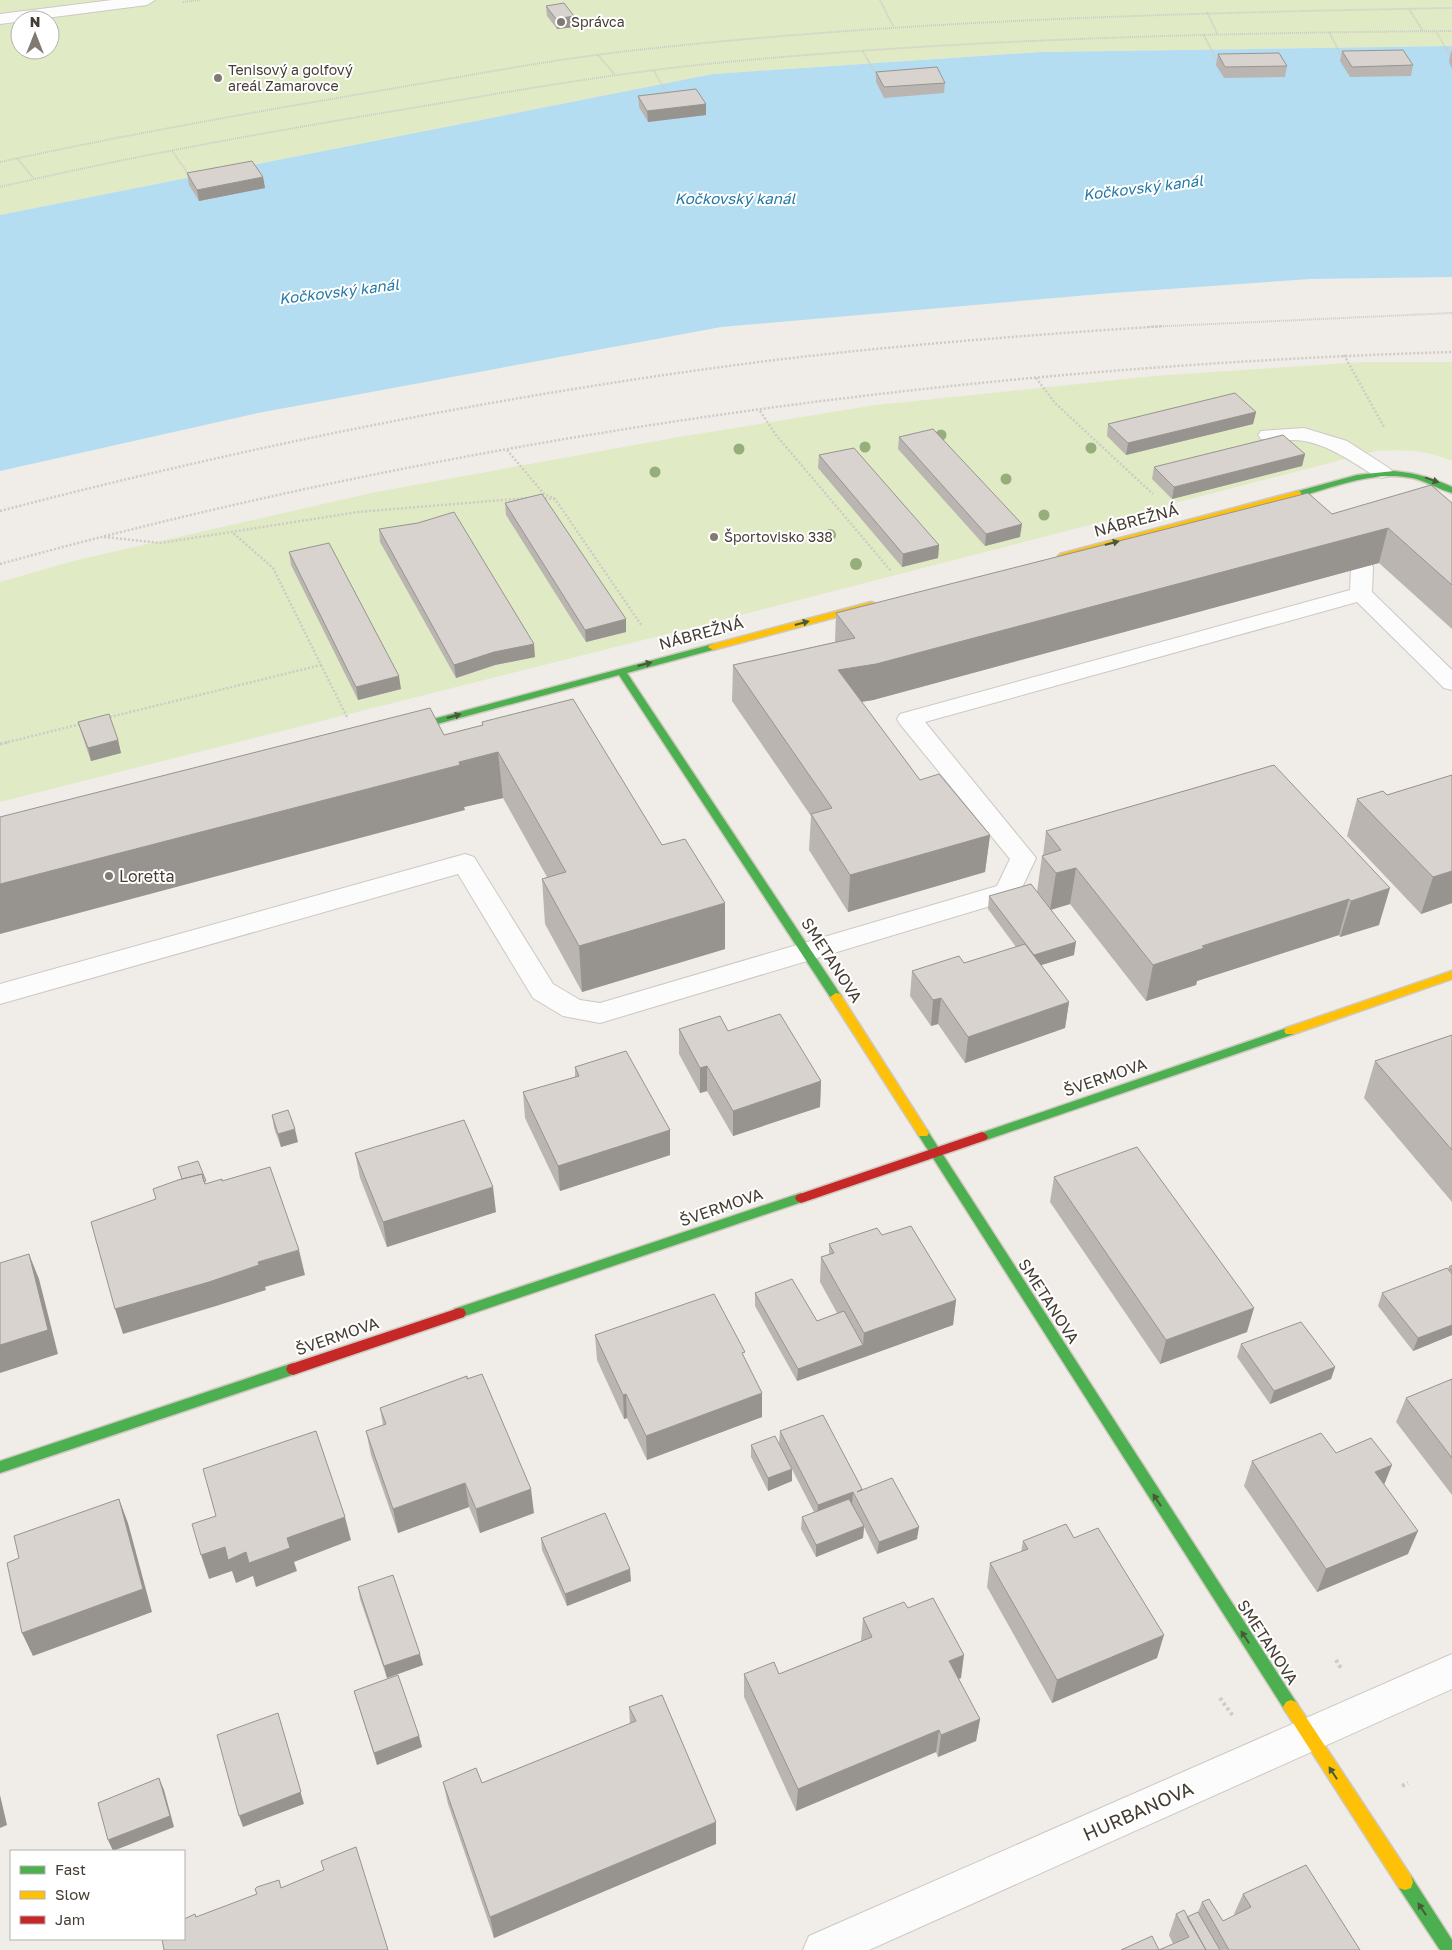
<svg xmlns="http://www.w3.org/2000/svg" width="1452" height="1950" font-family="'Golos Text',sans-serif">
<rect width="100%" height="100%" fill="#f0ece8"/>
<!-- green -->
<path fill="#e0ebc5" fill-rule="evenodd" d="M0 0H1452V46L1041 52 713 74 0 215ZM20 20H50V50H20Z
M1362 362H1452V461C1427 450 1404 449 1376 451L683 630 0 802V582L73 561 376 492 673 438 876 405 1155 376Z"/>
<!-- water -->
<path fill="#b4ddf1" d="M1452 46V277L1310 279 1112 293 721 327 258 413 0 471V215L713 74 1041 52Z"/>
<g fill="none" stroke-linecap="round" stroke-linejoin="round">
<defs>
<path id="lane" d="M112 0H155L147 5 0 24V14Z
M1304 428 1347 441 1389 468 1393 472 1389 476 1382 478 1375 476C1352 462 1331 446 1304 441 1290 438 1275 443 1261 439L1258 435 1261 431Z
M1362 560 1370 562 1373 567 1372 592 1452 670V690L1444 688 1357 602 925 722 1036 858 1017 898 600 1023 563 1016 533 998 458 874 0 1004V984L465 854 474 857 553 984 580 1000 600 1003 997 886 1010 859 900 724 897 719 900 714 1350 590 1351 567 1354 562Z"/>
<path id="street" d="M1452 1654V1689L869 1950H803L809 1936Z"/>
<path id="fast" d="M1394 471C1415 473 1433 478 1452 487V493C1438 489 1426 481 1412 478 1373 470 1335 487 1298 497L1294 494 1295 492 1357 475Z
M713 644 718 647 716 649 627 673 840 994 842 997 840 1000H832L619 675 400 734 395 731 396 729Z
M1290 1027 1296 1031 1294 1034 986 1140H978L976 1137 978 1134Z
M923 1128 927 1130 1296 1702 1299 1707 1296 1712 1291 1714 1286 1712 919 1136 917 1133 919 1130Z
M801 1193 805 1195 807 1198 805 1201 459 1318 454 1317 452 1313 454 1309Z
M293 1363 298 1365 300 1369 298 1373 0 1473V1461Z
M1405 1874 1411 1876 1452 1940V1950H1440L1399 1888 1397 1882 1399 1876Z"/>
<path id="slow" d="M1298 491 1301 492V496L1063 559 1058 556 1060 554Z
M871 602 874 603V607L713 650 708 647 710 645Z
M1452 971V979L1294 1034H1286L1284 1031 1286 1028Z
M836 993 840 994 927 1130 929 1133 927 1136H919L830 997Z
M1291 1700 1296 1702 1411 1876 1413 1882 1411 1888 1405 1890 1399 1888 1286 1712 1283 1707 1286 1702Z"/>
<path id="jam" d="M982 1132 986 1134 988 1137 986 1140 801 1203 797 1201 795 1198 797 1195Z
M459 1308 464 1309 466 1313 464 1317 293 1375 288 1373 286 1369 288 1365Z"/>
</defs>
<!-- lane casing -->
<use href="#lane" stroke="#ccc8c4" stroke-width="2"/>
<!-- street casing -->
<use href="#street" stroke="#ccc8c4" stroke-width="2"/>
<!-- fast casing -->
<use href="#fast" stroke="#cfc9be" stroke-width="3"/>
<!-- slow casing -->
<use href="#slow" stroke="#cfc9be" stroke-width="3"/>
<!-- jam casing -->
<use href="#jam" stroke="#cfc9be" stroke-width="3"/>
<!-- path-far3 -->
<path stroke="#cecac6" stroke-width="2" stroke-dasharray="1 1" stroke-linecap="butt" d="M880 0 893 26
M183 2 201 0
M1409 9 1423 31
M1207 12 1217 33
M1436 31 1452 59
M1329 32 1343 59
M1203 34 1218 62
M863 52 878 77
M598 55 615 75
M654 71 668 96
M172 151 189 175
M17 158 34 179
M0 162C129 134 260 111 390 89 472 75 554 59 637 50 908 20 1180 13 1452 8
M0 187C136 155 274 131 412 108 513 91 615 73 717 63 962 39 1207 33 1452 31
M1147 327 1452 313"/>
<!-- path-far2 -->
<path stroke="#cecac6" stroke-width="2.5" stroke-dasharray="2 2" stroke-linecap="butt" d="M1344 355 1384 427
M1036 378 1055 403 1153 494
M760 411 776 435 891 571
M507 450 544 494 555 499 642 626
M541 498 555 499
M0 511C237 449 478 400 721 367 868 347 1016 336 1164 326
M104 537 161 543 358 512 527 498
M0 564C470 434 964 367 1452 352
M321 665 348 719
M106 718 321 665 273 568 232 532
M4 743 81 724"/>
<!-- path-far1 -->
<path stroke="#cecac6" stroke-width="3" stroke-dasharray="2.5 2.5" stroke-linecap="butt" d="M0 744 9 742"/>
<!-- path -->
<path stroke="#cecac6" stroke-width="4" stroke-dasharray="3 3" stroke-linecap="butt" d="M1336 1660 1342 1670
M1220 1698 1233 1716
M1402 1786 1408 1783"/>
<!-- lane -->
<use href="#lane" fill="#fdfcfc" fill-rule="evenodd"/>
<!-- street -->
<use href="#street" fill="#fdfcfc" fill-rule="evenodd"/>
<!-- fast -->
<use href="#fast" fill="#4caf50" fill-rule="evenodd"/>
<!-- slow -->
<use href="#slow" fill="#ffc107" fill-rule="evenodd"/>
<!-- jam -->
<use href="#jam" fill="#c62828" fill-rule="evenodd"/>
</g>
<!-- trees -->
<g fill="#95ae7c">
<circle cx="941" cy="435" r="5.5"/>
<circle cx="865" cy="447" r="5.5"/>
<circle cx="1091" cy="448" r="5.5"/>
<circle cx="739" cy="449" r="5.5"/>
<circle cx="655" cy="472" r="5.5"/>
<circle cx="1006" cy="479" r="5.5"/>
<circle cx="1044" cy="515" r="5.5"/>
<circle cx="830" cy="535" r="6"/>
<circle cx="856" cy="564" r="6"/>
</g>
<!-- wall -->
<path fill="#bab5b1" d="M546 6 574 16 575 27 557 29 547 16Z
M1342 51 1413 65 1411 76 1350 77 1340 61Z
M1451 51H1452V69L1449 62Z
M1218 54 1287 66 1285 77 1224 78 1216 65Z
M876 72 945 83 944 93 884 98 876 82Z
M638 96 706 104V115L648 122 639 107Z
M187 173 263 177 265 188 199 201 189 185Z
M1256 412 1253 424 1126 455 1107 436 1108 424Z
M899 437 1020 537 985 546 898 449Z
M1305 454 1302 466 1172 499 1152 479 1154 467Z
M819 455 939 545 938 558 902 567 818 468Z
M505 503 626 632 586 642 506 515Z
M1452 503V629L1379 563 873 700 861 702 920 780 990 835 985 872 848 912 809 850 811 816 732 701 733 665 835 642 836 613 1332 514Z
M379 529 535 657 495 665 456 678 380 542Z
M289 552 401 689 358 700 291 565Z
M78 722 118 740 121 753 91 761 82 735Z
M482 722 725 949 582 992 545 924 542 879 547 877 503 798 464 807 465 810 444 735 483 725Z
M1274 765 1379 925 1340 937 1339 935 1197 981 1196 985 1146 1001 1070 904 1051 910 1074 955 1041 965 1069 1002 1065 1028 965 1063 938 1024 931 1026 910 996 912 971 964 963 1016 947 988 909 989 896 1037 892 1042 856H1043L1046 831Z
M1452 775V903L1421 914 1347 836 1357 799 1387 795Z
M679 1029 821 1081 820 1107 733 1136 707 1091 700 1093 679 1054Z
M1452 1035V1202L1364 1098 1375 1061Z
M575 1067 670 1130V1155L560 1191 525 1118 523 1092 575 1077Z
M272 1115 298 1142 281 1147 274 1128Z
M355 1153 496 1212 387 1247 360 1178Z
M1054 1177 1247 1332 1160 1364 1050 1202Z
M882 1235 956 1300 953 1325 797 1381 755 1306V1293L817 1321 837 1313 820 1282 821 1257 829 1254V1244Z
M1452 1265V1335L1413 1351 1378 1306 1382 1293 1448 1269 1449 1267Z
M595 1335 744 1358 762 1393V1417L647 1460 627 1418 624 1419 597 1360Z
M1241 1344 1335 1367 1331 1379 1270 1404 1237 1357Z
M467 1376 468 1379 534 1513 480 1533 469 1507 398 1533 371 1455 366 1431 383 1425 380 1408Z
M1452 1379V1495L1396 1422 1406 1398Z
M780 1431 862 1489 917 1539 877 1554 864 1527 863 1538 816 1557 801 1529 802 1517 814 1512 779 1444Z
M751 1445 792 1481 768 1491 751 1457Z
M1336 1453 1384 1484 1408 1554 1317 1592 1244 1486 1252 1461Z
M541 1538 631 1581 567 1606 542 1550Z
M1074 1538 1157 1658 1052 1703 987 1587 990 1563 1021 1552 1023 1541Z
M358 1587 423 1665 387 1678 360 1599Z
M908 1608 961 1678 958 1679 980 1719 976 1741 938 1757 936 1752 796 1811 744 1697V1674H779L861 1641 863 1618Z
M354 1691 419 1736 422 1747 377 1765Z
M629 1707 716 1822V1844L494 1938 448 1804 443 1782 482 1783 630 1724Z
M1243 1894 1360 1950H1121H1159L1173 1944 1169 1935 1176 1914 1187 1917 1198 1912 1202 1902 1223 1921 1235 1916 1234 1914Z"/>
<!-- shaded-wall -->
<path fill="#979490" d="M574 16 575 27 557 29 556 19Z
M706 104V115L648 122 647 111Z
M263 177 265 188 199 201 197 190Z
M1256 412 1253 424 1126 455 1128 443Z
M1305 454 1302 466 1172 499 1174 487Z
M1022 524 1020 537 985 546 986 534Z
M1388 528 1379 563 873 700 836 706 838 670Z
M939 545 938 558 902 567 903 554Z
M626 619V632L586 642 585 630Z
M534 644 535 657 495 665 456 678 454 665 494 652Z
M399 676 401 689 358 700 356 687Z
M118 740 121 753 91 761 88 748Z
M498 752 503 798 464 807 465 810 0 934V884Z
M990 835 985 872 848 912 850 875Z
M1076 868 1070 904 1050 910 1056 873Z
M1452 871V903L1421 914 1433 877Z
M1390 888 1379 925 1340 937 1351 901Z
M1349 899 1339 935 1197 981 1196 985 1146 1001 1153 965 1202 946Z
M725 903V949L582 992 579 946Z
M1076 942 1074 955 1032 968 1034 955Z
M941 998 938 1024 931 1026 933 1000Z
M1069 1002 1065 1028 965 1063 968 1037Z
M707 1066V1091L700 1093V1068Z
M821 1081 820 1107 733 1136V1111Z
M295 1129 298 1142 281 1147 278 1134Z
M670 1130V1155L560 1191 558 1166Z
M493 1187 496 1212 387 1247 383 1222Z
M299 1250 305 1275 265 1287 266 1290 216 1306 123 1334 115 1309 258 1262Z
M29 1254 39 1279 58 1354 0 1373V1345Z
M956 1300 953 1325 862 1358 864 1333Z
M1254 1308 1247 1332 1160 1364 1166 1340Z
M1452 1325V1335L1413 1351 1418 1338Z
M863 1345 862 1358 797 1381 798 1369Z
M1335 1367 1331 1379 1270 1404 1274 1391Z
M762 1393V1417L647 1460 646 1436Z
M626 1394 627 1418 624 1419 623 1395Z
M1392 1465 1382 1490 1375 1472Z
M792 1469V1481L768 1491V1478Z
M465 1483 469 1507 398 1533 393 1509Z
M531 1489 534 1513 480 1533 476 1509Z
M853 1492 852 1504 817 1517 818 1505Z
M119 1499 128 1523 152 1612 33 1656 22 1633Z
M345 1517 351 1540 294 1562 297 1571 256 1587 253 1576 236 1583 232 1571 209 1579 201 1555 225 1547 246 1552Z
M864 1526 863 1538 816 1557V1545Z
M919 1527 917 1539 877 1554 879 1542Z
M1418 1531 1408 1554 1317 1592 1326 1569Z
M630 1569 631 1581 567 1606 565 1594Z
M1164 1635 1157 1658 1052 1703 1057 1680Z
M420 1654 423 1665 387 1678 384 1666Z
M964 1655 961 1678 946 1684 949 1661Z
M980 1719 976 1741 938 1757 941 1735Z
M281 1724 304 1804 243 1827 239 1816Z
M939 1730 936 1752 796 1811 798 1789Z
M419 1736 422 1747 377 1765 374 1753Z
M159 1778 164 1790 174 1827 113 1851 108 1840Z
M0 1795 7 1825 0 1828Z
M716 1822V1844L494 1938 490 1917Z"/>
<!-- building -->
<path fill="#d8d3ce" stroke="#979490" d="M564 3 574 16 556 19 546 6Z
M1403 50 1413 65 1352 67 1342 51Z
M1279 53 1287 66 1225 67 1218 54Z
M937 67 945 83 884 87 876 72Z
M696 89 706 104 647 111 638 96Z
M252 161 263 177 197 190 187 173Z
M1235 393 1256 412 1128 443 1108 424Z
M933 429 1022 524 986 534 899 437Z
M1283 435 1305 454 1174 487 1154 467Z
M854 448 939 545 903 554 819 455Z
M1431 485 1452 503V585L1388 528 876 664 838 670 920 780 939 774 990 835 850 875 811 814 832 808 733 665 855 638 836 613 1308 493 1332 514Z
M542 494 626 619 585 630 505 503Z
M454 512 534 644 494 652 454 665 379 529 418 523Z
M329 543 399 676 356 687 289 552Z
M573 699 662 845 685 839 725 903 579 946 542 879 566 872 498 752 459 762 460 765 0 884V817L430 708 444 735 483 725 482 722Z
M109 714 118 740 88 748 78 722Z
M1274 765 1390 888 1351 901 1349 899 1202 946 1204 948 1153 965 1076 868 1056 873 1042 856 1061 850 1046 831Z
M1452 775V871L1433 877 1357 799 1383 791 1387 795Z
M1031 884 1076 942 1034 955 989 896Z
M1025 944 1069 1002 968 1037 941 998 933 1000 912 971 959 956 964 963Z
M780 1014 821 1081 733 1111 707 1066 700 1068 679 1029 720 1016 728 1031Z
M1452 1035V1150L1375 1061Z
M626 1051 670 1130 558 1166 523 1092 579 1076 575 1067Z
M288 1110 295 1129 278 1134 272 1115Z
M464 1120 493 1187 383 1222 355 1153Z
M1137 1147 1254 1308 1166 1340 1054 1177Z
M198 1161 206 1181 204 1182 202 1174 182 1179 178 1167Z
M270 1167 299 1250 258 1262 259 1265 209 1282 115 1309 91 1222 156 1199 153 1189 178 1180 202 1174 205 1184 222 1179V1181Z
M911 1226 956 1300 864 1333 821 1257 834 1253 829 1244 877 1228 882 1235Z
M29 1254 48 1330 0 1345V1263Z
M1452 1265V1271L1449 1267Z
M1447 1268 1452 1274V1325L1418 1338 1382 1293Z
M792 1279 817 1321 844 1311 863 1345 798 1369 755 1293Z
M714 1294 745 1352 742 1353 762 1393 646 1436 626 1394 623 1395 595 1335Z
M1301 1322 1335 1367 1274 1391 1241 1344Z
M482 1374 531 1489 476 1509 465 1483 393 1509 366 1431 386 1424 380 1408 467 1376V1379Z
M1452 1379V1458L1406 1398Z
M823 1415 862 1489 857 1492 892 1478 919 1527 879 1542 853 1492 818 1505 780 1431Z
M316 1431 345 1517 287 1538 290 1548 249 1563 246 1552 228 1560 225 1547 201 1555 192 1524 216 1516 203 1469Z
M1321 1433 1336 1453 1371 1438 1392 1465 1375 1472 1418 1531 1326 1569 1252 1461Z
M775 1436 792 1469 768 1478 751 1445Z
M119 1499 143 1589 22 1633 7 1563 19 1558 14 1536Z
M849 1499 864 1526 816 1545 802 1517Z
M605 1513 630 1569 565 1594 541 1538Z
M1066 1524 1074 1538 1098 1528 1164 1635 1057 1680 990 1563 1028 1549 1023 1541Z
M393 1575 420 1654 384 1666 358 1587Z
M933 1598 964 1655 949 1661 980 1719 941 1735 939 1730 798 1789 744 1674 774 1662 779 1674 872 1637 863 1618 904 1602 908 1608Z
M398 1675 419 1736 374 1753 354 1691Z
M662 1695 716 1822 490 1917 443 1782 476 1768 482 1783 636 1721 629 1707Z
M278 1713 301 1792 239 1816 217 1735Z
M159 1778 170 1816 108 1840 98 1803Z
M356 1847 388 1950H164L162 1939H184V1919L195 1914 196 1917 257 1894 255 1889 257 1887 279 1880 281 1888 324 1870 321 1861Z
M1306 1865 1360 1950H1229L1202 1902 1209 1899 1223 1921 1251 1907 1243 1894Z
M1184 1910 1206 1950H1121L1152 1936 1159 1950 1189 1937 1176 1914Z
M1198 1912 1220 1950H1206L1187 1917Z"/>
<!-- one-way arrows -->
<defs><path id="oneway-solid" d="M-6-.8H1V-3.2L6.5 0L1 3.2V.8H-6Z" transform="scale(1.25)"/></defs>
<g fill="#475a3a">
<use href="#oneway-solid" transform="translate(1432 480) rotate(20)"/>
<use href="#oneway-solid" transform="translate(1112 543) rotate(-15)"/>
<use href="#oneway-solid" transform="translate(802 623) rotate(-15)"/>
<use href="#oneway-solid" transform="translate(645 664) rotate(-15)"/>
<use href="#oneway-solid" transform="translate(454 716) rotate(-15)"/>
<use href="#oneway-solid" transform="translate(1157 1500) rotate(-123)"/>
<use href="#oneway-solid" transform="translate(1245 1637) rotate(-123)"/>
<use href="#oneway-solid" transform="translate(1333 1773) rotate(-123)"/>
<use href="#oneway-solid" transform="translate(1422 1909) rotate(-123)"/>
</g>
<!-- markers -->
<g fill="#817a72" stroke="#fff" stroke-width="2">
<circle cx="561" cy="22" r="5"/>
<circle cx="218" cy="78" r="5"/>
<circle cx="714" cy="537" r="5"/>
<circle cx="109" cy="876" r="5"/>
</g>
<g text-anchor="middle" stroke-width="4" stroke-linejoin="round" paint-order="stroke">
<!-- far-poi labels -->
<g font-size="14" fill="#453d33" stroke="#fff" text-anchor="start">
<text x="571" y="27">Správca</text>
<text x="228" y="75">Tenisový a golfový<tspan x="228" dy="16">areál Zamarovce</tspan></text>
<text x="724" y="542">Športovisko 338</text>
</g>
<!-- far-water labels -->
<g font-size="15" font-style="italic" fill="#247aa7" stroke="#fff">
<text transform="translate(1143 188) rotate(-7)" y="5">Kočkovský kanál</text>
<text x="735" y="204">Kočkovský kanál</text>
<text transform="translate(339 292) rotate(-7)" y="5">Kočkovský kanál</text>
</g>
<!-- street labels -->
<g font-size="16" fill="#453d33" stroke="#fff">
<text transform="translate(1136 520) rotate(-15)" y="6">NÁBREŽNÁ</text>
<text transform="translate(701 633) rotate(-15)" y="6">NÁBREŽNÁ</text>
<text transform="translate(832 960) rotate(57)" y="6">SMETANOVA</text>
<text transform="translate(1105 1077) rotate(-19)" y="6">ŠVERMOVA</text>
<text transform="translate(721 1207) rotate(-19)" y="6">ŠVERMOVA</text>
<text transform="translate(1049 1301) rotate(57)" y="6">SMETANOVA</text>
<text transform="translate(337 1336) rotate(-19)" y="6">ŠVERMOVA</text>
<text transform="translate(1268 1642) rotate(57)" y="6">SMETANOVA</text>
</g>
<!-- poi labels -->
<g font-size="16" fill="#453d33" stroke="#fff" text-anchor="start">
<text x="119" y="882">Loretta</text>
</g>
<!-- near-street labels -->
<g font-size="19" fill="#453d33" stroke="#fff">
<text transform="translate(1138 1811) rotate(-24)" y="7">HURBANOVA</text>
</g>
</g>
<!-- legend -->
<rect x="10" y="1850" width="175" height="90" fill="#ffffff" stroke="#b5b1ad"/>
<rect x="20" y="1866" width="25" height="8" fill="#4caf50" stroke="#b5b1ad"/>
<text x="55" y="1875" font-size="15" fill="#453d33">Fast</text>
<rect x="20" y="1891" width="25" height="8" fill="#ffc107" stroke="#b5b1ad"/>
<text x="55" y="1900" font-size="15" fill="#453d33">Slow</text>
<rect x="20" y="1916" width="25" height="8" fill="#c62828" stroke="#b5b1ad"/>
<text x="55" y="1925" font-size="15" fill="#453d33">Jam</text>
<!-- north arrow -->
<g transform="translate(35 35)"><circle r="24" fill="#ffffff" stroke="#b5b1ad"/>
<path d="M0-4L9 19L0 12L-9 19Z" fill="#817a72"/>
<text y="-8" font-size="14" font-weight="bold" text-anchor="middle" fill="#453d33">N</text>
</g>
</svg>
